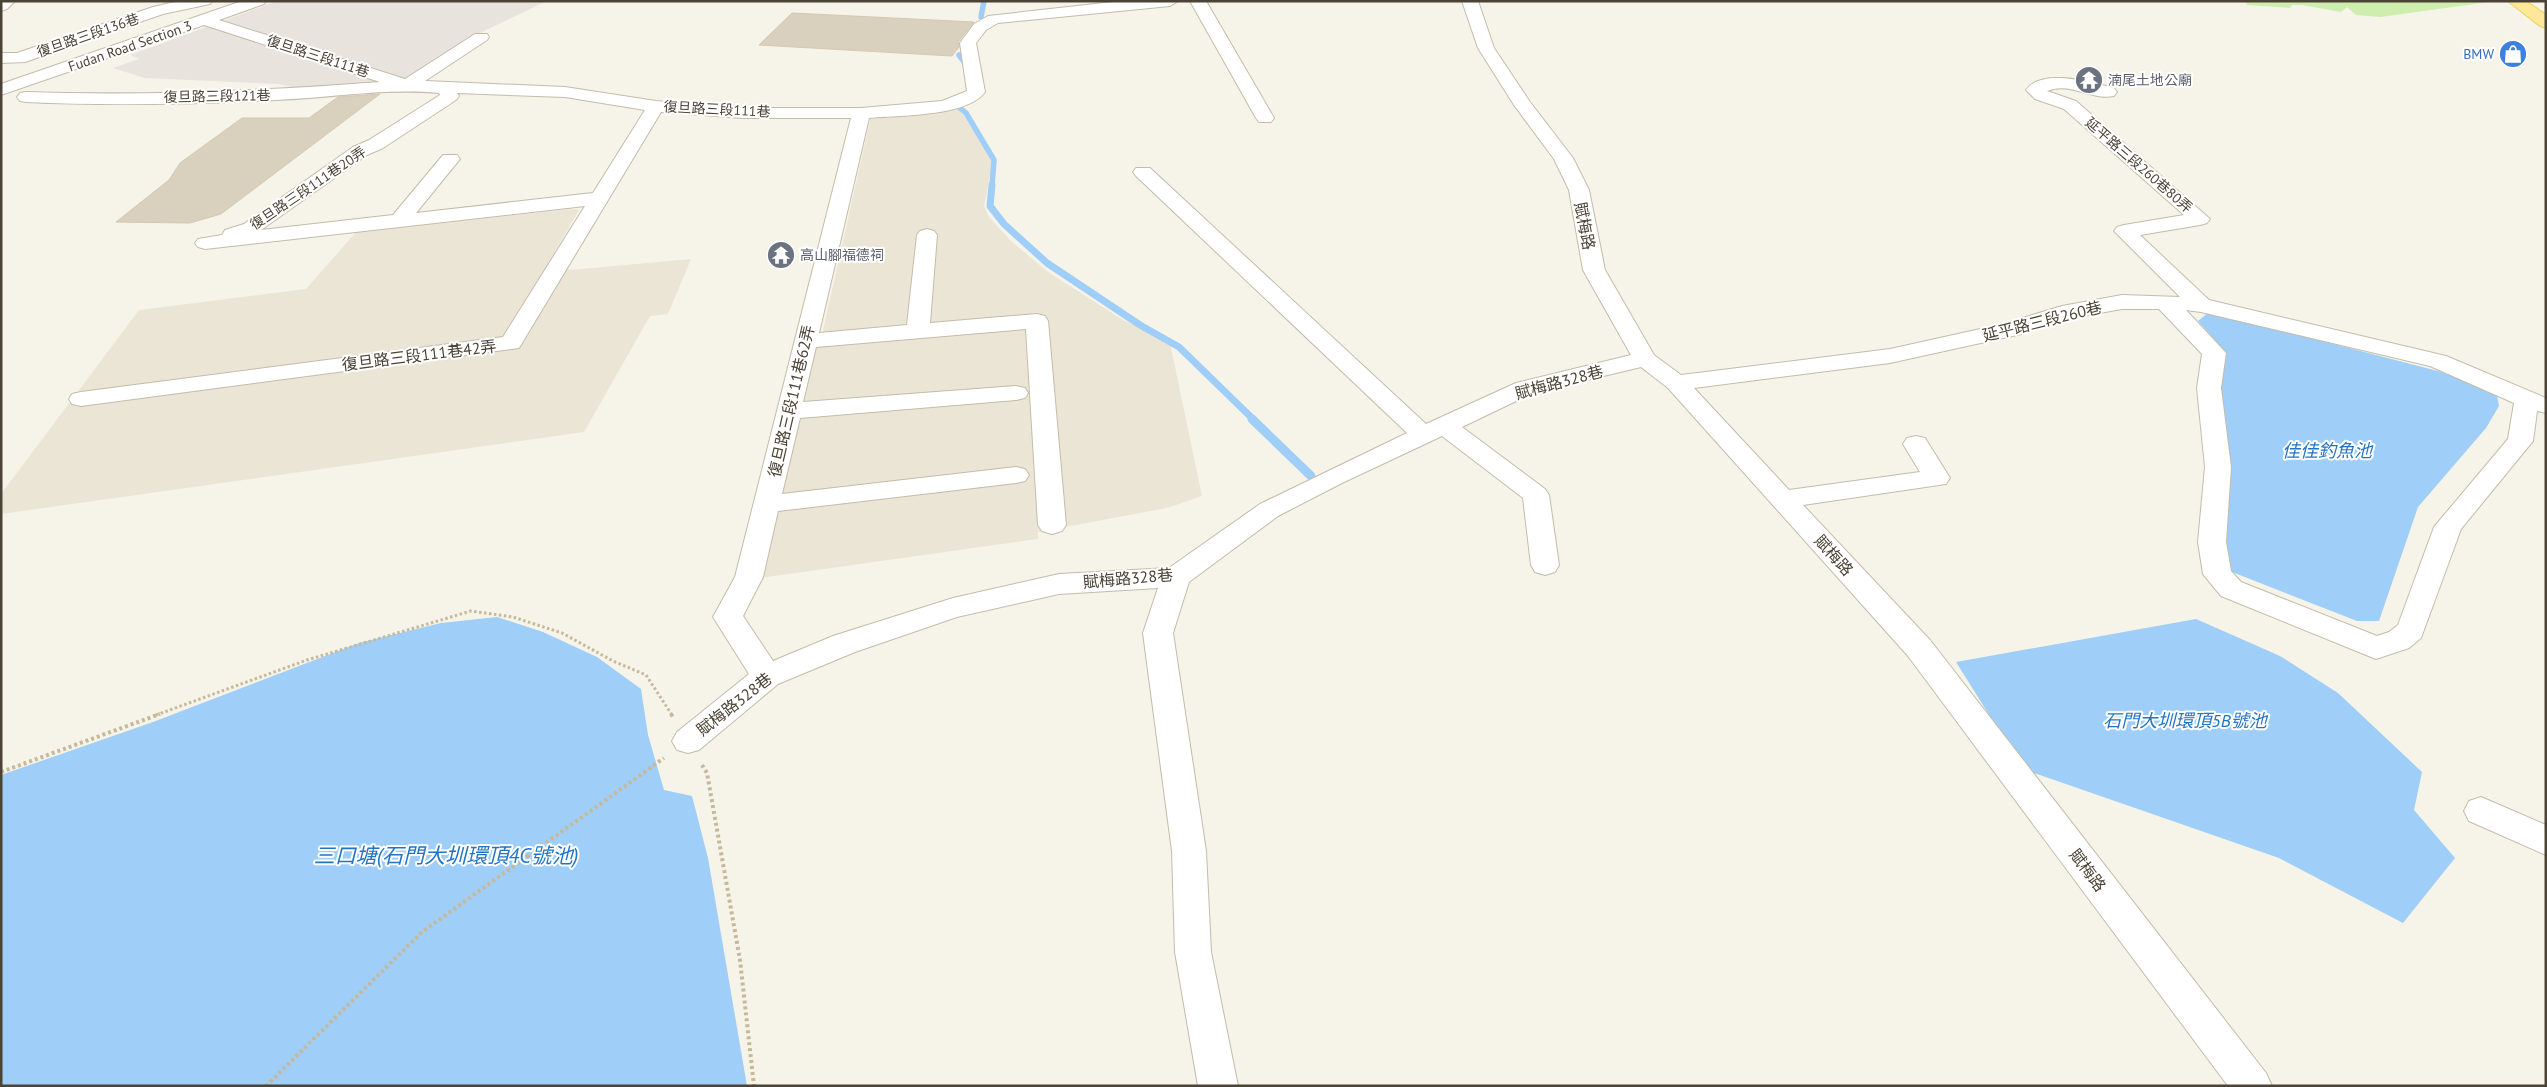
<svg xmlns="http://www.w3.org/2000/svg" width="2547" height="1087" font-family="'PT Sans','Noto Sans TC',sans-serif">
<rect width="100%" height="100%" fill="#f6f3e9"/>
<!-- residential -->
<path fill="#ebe5d6" d="M959 109 993 160 984 206 989 217 1012 242 1048 272 1123 320 1170 343 1202 496 1167 508 1038 532V539L761 578 812 345 820 344 871 116Z
M571 209 579 210 549 262 570 270 691 259 668 314 650 316 584 432 1 514V494L139 310 306 289 356 232Z"/>
<!-- industrial -->
<path fill="#e8e4dd" d="M277 1H547L486 30 411 77 371 86 282 93 291 87 279 84 145 78 113 68 139 59 130 55Z"/>
<!-- green -->
<path fill="#cdeead" d="M2245 1H2496L2380 17 2356 15 2347 7 2341 12 2302 5H2292L2290 8 2247 5Z"/>
<!-- water -->
<path fill="#9fcef8" d="M2209 312 2461 377 2497 395 2499 406 2486 428 2418 507 2379 621H2357L2227 570 2222 561 2221 347 2198 321Z
M497 617 543 632 597 657 641 689 648 735 664 790 692 796 708 858 747 1086H1V775L153 722 359 643 441 623Z
M2196 619 2280 656 2338 693 2422 772 2414 810 2455 858 2403 923 2279 858 2023 769 1956 662Z"/>
<g fill="none" stroke-linecap="round" stroke-linejoin="round">
<!-- stream-far2 -->
<path stroke="#9fcef8" stroke-width="5.5" d="M981 17 984 1
M959 55 965 63 966 69
M959 107 966 113 994 160 992 186"/>
<!-- stream-far1 -->
<path stroke="#9fcef8" stroke-width="7" d="M992 185 990 206 1004 224 1047 263 1140 325 1179 347 1254 420"/>
<!-- stream -->
<path stroke="#9fcef8" stroke-width="9" d="M1252 419 1311 476"/>
</g>
<!-- building -->
<path fill="#d9d0bd" stroke="#d5c8af" d="M792 13 974 22 958 42 959 47 952 56 759 45Z
M380 94 221 214 190 223 116 222 169 180 180 163 242 118H309L338 97Z"/>
<g fill="none" stroke-linecap="round" stroke-linejoin="round">
<defs>
<path id="minor" d="M1 1H15L7 9 1 11Z
M179 1H212L210 4 163 14 25 62 1 63V53H17L153 7Z
M242 1H266L264 4 219 20 405 79 475 34H487L489 37 487 40 425 81 565 87 656 101 743 108H861L942 101 967 91 960 43 974 24 988 16 1122 1H1178L1170 6 998 23 986 30 976 43 985 92C967 117 898 115 869 118L819 333 907 325 917 235 920 231 927 229 934 231 937 235 930 323 1037 314 1045 316 1048 321 1066 525 1062 531 1052 534 1042 531 1038 525 1026 329 816 347 803 402 1016 386 1025 388 1028 393 1025 398 1016 400 800 418 782 494 1016 467 1025 469 1029 475 1025 481 1016 483 778 511 763 577 743 616 773 661 833 636 953 598 1059 574 1169 568 1260 504 1407 433 1136 176 1133 172 1136 168H1150L1426 424 1516 383 1631 355 1583 270 1569 190 1554 159 1514 105 1478 48 1462 1H1478L1494 48 1530 102 1573 158 1589 190 1605 270 1654 355 1681 375 1890 349 2003 324 2062 306 2122 295 2180 297 2114 231 2117 227 2124 225 2184 215 2064 109 2035 99 2026 90C2042 67 2093 83 2114 88L2117 92 2114 96C2092 101 2070 81 2047 91L2076 101 2210 219 2207 223 2200 225 2140 235 2209 300 2446 356 2546 398V413L2537 411 2533 441 2461 529 2421 638 2409 648 2376 659 2221 596 2203 574 2198 542 2205 467 2197 388 2202 354 2159 309H2122L2066 319 2017 335 1890 363 1694 388 1789 490 1920 472 1903 444 1907 438 1916 436 1925 438 1950 478 1946 484 1803 505 1930 640 2266 1073 2272 1086H2228L1908 656 1668 388 1641 367 1533 393 1462 427 1545 489 1549 495 1559 565 1555 572 1545 575 1535 572 1531 565 1523 498 1442 436 1342 483 1278 516 1189 582 1173 633 1206 851 1211 952 1238 1086H1198L1175 952 1172 851 1143 633 1158 588 1059 594 957 617 855 652 778 684 699 750 688 753 677 750 672 741 677 732 749 674 713 617 735 577 851 118H743L661 112 519 348 81 406 72 404 69 399 72 394 81 392 503 337 585 206 205 249 198 247 195 243 198 239 222 235 225 230 244 224 353 147 369 140 440 95 439 93C385 88 331 98 276 100 193 104 109 106 26 102L20 101 17 97 20 93 26 92C144 96 262 91 380 82L204 25 1 95V84ZM457 93 565 97 645 110 593 193 416 213 460 159 457 155H443L393 215 261 230 367 155 383 148 456 100 459 96ZM2186 310 2201 312 2430 366 2514 403 2508 439 2434 527 2398 625 2389 632 2377 636 2241 582 2231 571 2226 542 2231 467 2221 388 2226 353Z
M1190 1H1206L1274 118 1271 122H1259L1256 118Z
M2481 797 2546 825V855L2469 821 2464 811 2469 801Z"/>
<path id="major" d="M2508 1H2526L2546 15V28L2540 26Z"/>
</defs>
<!-- minor casing -->
<use href="#minor" stroke="#c3bcaa" stroke-width="2"/>
<!-- major casing -->
<use href="#major" stroke="#f1ce5c" stroke-width="2"/>
<!-- path-far1 -->
<path stroke="#c6b999" stroke-width="3" stroke-dasharray="2.5 2.5" stroke-linecap="butt" d="M156 715 307 660 471 611 513 617 562 633 613 661 646 675 672 715"/>
<!-- path -->
<path stroke="#c6b999" stroke-width="4" stroke-dasharray="3 3" stroke-linecap="butt" d="M671 714 673 717
M702 765 707 773 740 960 754 1086
M1 772 160 714
M266 1086 422 932 664 758"/>
<!-- minor -->
<use href="#minor" fill="#fff" fill-rule="evenodd"/>
<!-- major -->
<use href="#major" fill="#ffe899" fill-rule="evenodd"/>
</g>
<!-- icons -->
<defs>
<symbol id="shop-disc" viewBox="-11 -11 22 22"><circle r="9.5" fill="#3f7fe0" stroke="#fff"/><path d="M-5-2.5h2.3a2.7 3.5 0 0 1 5.4 0H5L5.5 6h-11ZM-1.5-2.5h3a1.5 2.3 0 0 0-3 0Z" fill="#fff"/></symbol>
<symbol id="temple-disc" viewBox="-11 -11 22 22"><circle r="9.5" fill="#6b7280" stroke="#fff"/><path d="M0-6L5-2H3V0L6.5 2.5H4V6H1.5V3h-3V6H-4V2.5H-6.5L-3 0V-2H-5Z" fill="#fff"/></symbol>
</defs>
<g fill-rule="evenodd">
<use href="#shop-disc" x="2497" y="38" width="32" height="32"/>
<use href="#temple-disc" x="2073" y="64" width="32" height="32"/>
<use href="#temple-disc" x="765" y="239" width="32" height="32"/>
</g>
<g text-anchor="middle" stroke-width="4" stroke-linejoin="round" paint-order="stroke">
<!-- far-street labels -->
<g font-size="14" fill="#4b4436" stroke="#fff">
<text transform="translate(88 35) rotate(-19)" y="5">復旦路三段136巷</text>
<text transform="translate(130 46) rotate(-19)" y="5">Fudan Road Section 3</text>
<text transform="translate(318 56) rotate(18)" y="5">復旦路三段111巷</text>
<text transform="translate(217 96) rotate(-1)" y="5">復旦路三段121巷</text>
<text transform="translate(717 109) rotate(3)" y="5">復旦路三段111巷</text>
<text transform="translate(2139 165) rotate(41)" y="5">延平路三段260巷80弄</text>
<text transform="translate(308 188) rotate(-34)" y="5">復旦路三段111巷20弄</text>
</g>
<!-- far-shop labels -->
<g font-size="14" fill="#366cbe" stroke="#fff" text-anchor="end">
<text x="2494" y="59">BMW</text>
</g>
<!-- far-worship labels -->
<g font-size="14" fill="#5b616d" stroke="#fff" text-anchor="start">
<text x="2108" y="85">湳尾土地公廟</text>
<text x="800" y="260">高山腳福德祠</text>
</g>
<!-- street labels -->
<g font-size="16" fill="#4b4436" stroke="#fff">
<text transform="translate(1585 226) rotate(79)" y="6">賦梅路</text>
<text transform="translate(2042 321) rotate(-14)" y="6">延平路三段260巷</text>
<text transform="translate(419 355) rotate(-7)" y="6">復旦路三段111巷42弄</text>
<text transform="translate(1559 382) rotate(-15)" y="6">賦梅路328巷</text>
<text transform="translate(791 401) rotate(-77)" y="6">復旦路三段111巷62弄</text>
<text transform="translate(1834 555) rotate(48)" y="6">賦梅路</text>
<text transform="translate(1128 578) rotate(-5)" y="6">賦梅路328巷</text>
<text transform="translate(734 704) rotate(-38)" y="6">賦梅路328巷</text>
<text transform="translate(2088 870) rotate(53)" y="6">賦梅路</text>
</g>
<!-- water labels -->
<g font-size="18" font-style="italic" fill="#2275c4" stroke="#fff">
<text x="2327" y="457">佳佳釣魚池</text>
<text x="2185" y="727">石門大圳環頂5B號池</text>
</g>
<!-- near-water labels -->
<g font-size="21" font-style="italic" fill="#2275c4" stroke="#fff">
<text x="446" y="863">三口塘(石門大圳環頂4C號池)</text>
</g>
</g>
<!-- border -->
<rect width="2547" height="1087" fill="none" stroke="#4b4436" stroke-width="5"/>
</svg>
